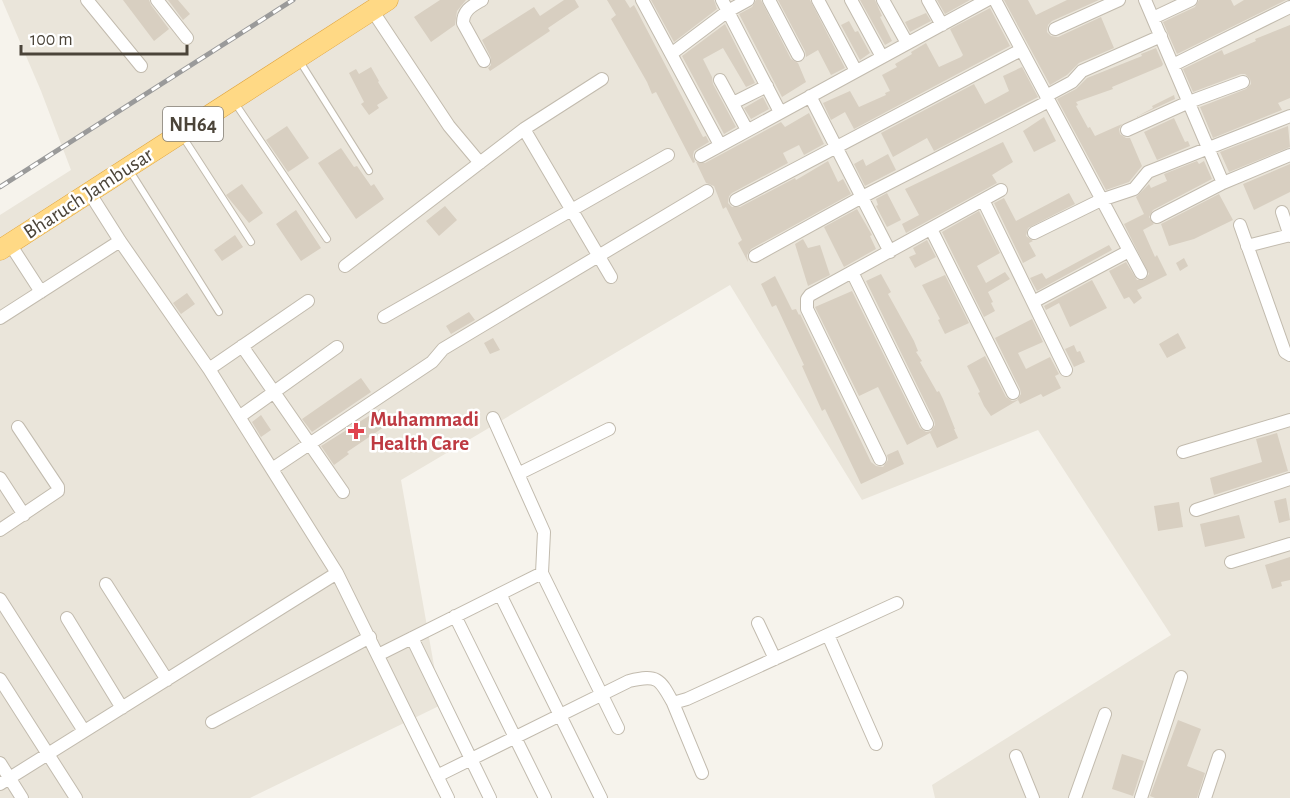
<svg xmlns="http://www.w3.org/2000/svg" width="1290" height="798" font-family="'Alegreya Sans',sans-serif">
<rect width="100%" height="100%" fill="#f6f3ec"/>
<!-- residential -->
<path fill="#eae5da" d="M2 0H1290V798H935L932 785 1171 635 1038 430 862 500 730 285 401 480 441 705 250 798H0V215L71 170 41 91Z"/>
<!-- building -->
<path fill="#d8cfc1" d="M123 0H149L151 5 169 29 154 41Z
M168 0H178L190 14 183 20Z
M440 0H466L457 11 455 25 431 42 414 17Z
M564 0H575L579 7 548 28 550 31 490 71 488 68 491 65V58L482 40 534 7 540 16Z
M607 0H625L630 8 634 5 703 137 706 136 709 142 694 151 693 156 695 162 693 163 656 92 652 94 647 82 611 19 616 15Z
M651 0H714L717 9 674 42Z
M756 0H761L791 59 798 63 806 82 782 97 739 14 752 7Z
M778 0H810L845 68 831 75 818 50 806 57 805 51Z
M860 0H875L882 16 880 17 892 41 885 45Z
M937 0H970L945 14Z
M1004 0H1028L1036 15 1067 0H1099L1052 21 1048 25 1047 32 1051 36 1058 37 1101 17 1114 48 1079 63 1067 75 1050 85Z
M1199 0H1231L1234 6 1244 0H1286L1177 54 1163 22 1195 7Z
M990 8 1010 46 854 129 845 112 831 120 823 103 850 91 859 107 886 95 885 93 890 91 882 75 897 67 895 64 912 54 911 52 926 43 939 67 961 57 963 55 950 29Z
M926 13 931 21 910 32 905 22Z
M849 21 855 32 858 31 870 53 860 60 841 25Z
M725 24 755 83 746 87 723 48 703 59 712 77 713 84 736 127 724 134 682 56Z
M1290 25V98L1278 103 1282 110 1213 138 1200 107 1246 89 1251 84 1250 79 1245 74H1241L1193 92 1183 69 1222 50 1224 55 1256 41 1255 39Z
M1156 48 1163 64 1162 66 1112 87 1113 89 1076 102 1078 105 1076 106 1088 128 1090 127 1095 136 1122 124 1119 129 1120 134 1126 138H1130L1142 166 1129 182 1106 190 1057 99 1076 89 1087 78 1142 56 1141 54Z
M371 67 379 81 378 82 388 98 377 105 379 108 369 115 361 104 364 102 349 73 356 69 359 74Z
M1022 67 1038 97 934 151 927 138 893 157 881 133 974 84 985 104 1009 91 1003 76Z
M1174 95 1175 99 1136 117 1153 108 1152 106Z
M763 97 769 109 751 119 744 108Z
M809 113 824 144 804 155 799 145 783 153 788 163 732 193 729 196 728 203 732 207H740L795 178 796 180 828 161 838 182 843 179 851 194 751 249 747 255 748 262 738 243 742 240 726 207 723 209 714 186 706 183 696 162 705 163 781 122 785 127Z
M1044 117 1056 141 1034 152 1023 131Z
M1174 118 1185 142 1188 141 1190 146 1157 160 1144 132Z
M287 126 309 158 288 172 266 140Z
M1288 126 1290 147 1229 172 1220 152Z
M1003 142 1013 162 992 175 997 183 906 233 902 224 919 215 905 189Z
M341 148 354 167 357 166 371 186 374 184 384 199 356 219 318 163Z
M888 154 896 170 865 186 854 164 863 159 866 166Z
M1197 161 1199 164 1204 161 1212 179 1153 210 1149 217 1154 224 1143 230 1155 257 1157 255 1167 275 1137 290 1142 298 1134 304 1129 297 1124 299 1109 271 1126 262 1137 280H1144L1149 274 1124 224 1144 214 1136 197 1149 184 1151 188 1167 181 1164 174Z
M1290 164V192L1254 210 1243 184Z
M242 184 263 213 249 223 226 195Z
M887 193 901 220 887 227 876 206 878 205 876 199Z
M1069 193 1075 204 1028 228 1026 236 1033 241 1029 243 1036 256 1023 263 994 203 1004 198 1016 221Z
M1219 194 1233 220 1194 239 1169 246 1161 224Z
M445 206 457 220 439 236 426 221Z
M857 209 872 235 870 236 876 249 844 267 824 227Z
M296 210 321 248 301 261 276 224Z
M979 211 1000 253 977 266 986 283 1005 272 1010 279 988 292 993 302 991 303 995 311 984 317 942 232Z
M235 235 243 247 222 261 214 250Z
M803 239 808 248 820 245 830 275 808 286 795 244Z
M927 240 936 257 915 268 909 257 916 254 913 248Z
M1109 245 1112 250 1037 291 1030 278 1042 273 1046 279Z
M1184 258 1188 266 1180 271 1176 263Z
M881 274 891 292 888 294 914 341 918 351 916 352 922 361 920 362 937 392 939 391 943 399 955 429H954L958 438 937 448 930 433 907 445 878 387 859 396 815 307 852 291 920 428 926 432 931 431 935 425 934 420 866 281Z
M945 275 969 323 945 334 938 320 940 319 922 285Z
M775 276 792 310 796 309 799 315 800 314 871 462 876 466 883 467 888 460 887 455 898 450 904 464 861 484 825 409 822 411 802 366 804 365 776 305 772 307 761 284Z
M1092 280 1107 308 1070 327 1059 303 1046 310 1044 306Z
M187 293 195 304 181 314 173 303Z
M469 312 475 320 451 334 446 326Z
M1032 319 1043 342 1018 353 1026 369 1050 357 1059 374 1055 376 1061 388 1043 397 1041 394 1020 404 1018 400 991 416 984 406 978 393 980 392 967 366 985 356 1006 397 1012 401 1017 400 1021 394 1020 389 995 338Z
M1178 333 1186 348 1167 358 1159 344Z
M493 338 500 350 490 354 484 343Z
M1074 345 1077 352 1080 351 1085 362 1074 367 1065 349Z
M361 378 371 392 312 432 302 419Z
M380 409 390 423 347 452 349 454 334 465 321 446Z
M261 415 271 430 261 437 252 422Z
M1277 433 1288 471 1214 495 1210 478 1262 462 1256 439Z
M1286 498 1290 520 1279 523 1274 501Z
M1179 502 1183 527 1158 531 1154 506Z
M1239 515 1245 538 1205 547 1200 524Z
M1290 557V580L1281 582 1282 586 1272 589 1265 565Z
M1178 720 1201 729 1187 766 1205 773 1197 798H1155L1150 796Z
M1122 754 1144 761 1133 796 1112 789Z"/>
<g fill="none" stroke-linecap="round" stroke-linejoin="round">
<defs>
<path id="service" d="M299 60 369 171
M235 103 327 239
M183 137 251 242
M130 171 219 312"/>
<path id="minor" d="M87 0 141 66
M157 0 187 38
M482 0C472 6 463 10 463 23L484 61
M642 0 720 145
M722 0 780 112
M769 0 798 55
M818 0 856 71
M851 0 882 57
M883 0 907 43
M928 0 942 25
M995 0 1141 273
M1145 0 1223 183
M372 10 449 126 480 163
M1153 18 1191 0
M1055 29 1119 0
M671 54 728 11 748 0
M1173 65 1290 7
M720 80 747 130
M810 96 890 252
M1046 96 1072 82 1082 71 1161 36
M733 103 767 86
M524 129 611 277
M1127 130 1189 102 1243 82
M701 156 987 0
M89 192 120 241 209 369 337 573 448 798
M736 200 1021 50
M983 200 1066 370
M1282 212 1290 236
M1157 217 1223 183 1290 155
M1240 225 1285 352 1290 355
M931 229 1013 393
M1034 233 1101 200 1134 189 1148 172 1290 116
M10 244 41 292
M1247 246 1290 235
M755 256 862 197 1049 101
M345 266 524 129 602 79
M852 272 927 424
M1033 302 1129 251
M384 317 668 155
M0 318 120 241
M242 346 343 492
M209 369 308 301
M239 417 337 347
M493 418 544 532 542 573 618 728
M1183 452 1290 420
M880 459 807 309V299L810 295 1001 190
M272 469 432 362 443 349 707 191
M518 474 609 429
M0 478 24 515
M1196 510 1290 479
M0 530 58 491V487L18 427
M1231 562 1290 544
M106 584 167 680
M500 594 601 798
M0 599 84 731
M455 616 545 798
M67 618 122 708
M758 623 775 659
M828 635 876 744
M412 638 490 798
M378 655 542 573
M0 679 76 798
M673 703 702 773
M212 722 370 637
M1016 756 1033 798
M0 763 22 798
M437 776 629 681C658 674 660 679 673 703L687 699 897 603
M0 784 337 573
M1075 798 1105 714
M1141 798 1181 677
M1205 798 1219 756"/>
<path id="trunk" d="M0 250 388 0"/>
</defs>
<!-- service casing -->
<use href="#service" stroke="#c2bbae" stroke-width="8"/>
<!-- minor casing -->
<use href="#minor" stroke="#c2bbae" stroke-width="14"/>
<!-- trunk casing -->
<use href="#trunk" stroke="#e0a43c" stroke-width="21"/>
<!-- service -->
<use href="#service" stroke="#fff" stroke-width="6"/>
<!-- minor -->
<use href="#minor" stroke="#fff" stroke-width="12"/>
<!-- trunk -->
<use href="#trunk" stroke="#ffd985" stroke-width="20"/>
<defs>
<path id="rail" d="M0 187 293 0"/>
</defs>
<!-- rail casing -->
<use href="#rail" stroke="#9a9a9a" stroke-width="5"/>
<!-- rail -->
<use href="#rail" stroke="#fff" stroke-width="3" stroke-dasharray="9" stroke-linecap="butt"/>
</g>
<!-- markers -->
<path fill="#e0444e" stroke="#fff" stroke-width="2" d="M353 422h6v6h6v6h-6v6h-6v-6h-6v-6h6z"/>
<g text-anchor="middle" stroke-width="5" stroke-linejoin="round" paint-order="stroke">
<!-- shield labels -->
<rect fill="#fff" stroke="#817c74" stroke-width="1.5" x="163" y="107" width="60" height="34" rx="4.5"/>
<g font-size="20" font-weight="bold" fill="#4b4439">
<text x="193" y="131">NH64</text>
</g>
<!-- street labels -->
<g font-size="21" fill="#4b4439" stroke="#fff">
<text transform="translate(88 193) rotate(-33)" y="7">Bharuch Jambusar</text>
</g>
<!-- health labels -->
<g font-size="21" font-weight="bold" fill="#be3a42" stroke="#fff" text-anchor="start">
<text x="370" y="426">Muhammadi<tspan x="370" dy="24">Health Care</tspan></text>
</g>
</g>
<!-- scale -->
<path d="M21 45v9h166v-9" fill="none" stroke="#4b4439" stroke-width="3"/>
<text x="30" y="45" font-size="18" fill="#4b4439" stroke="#ffffff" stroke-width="4.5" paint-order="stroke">100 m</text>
</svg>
